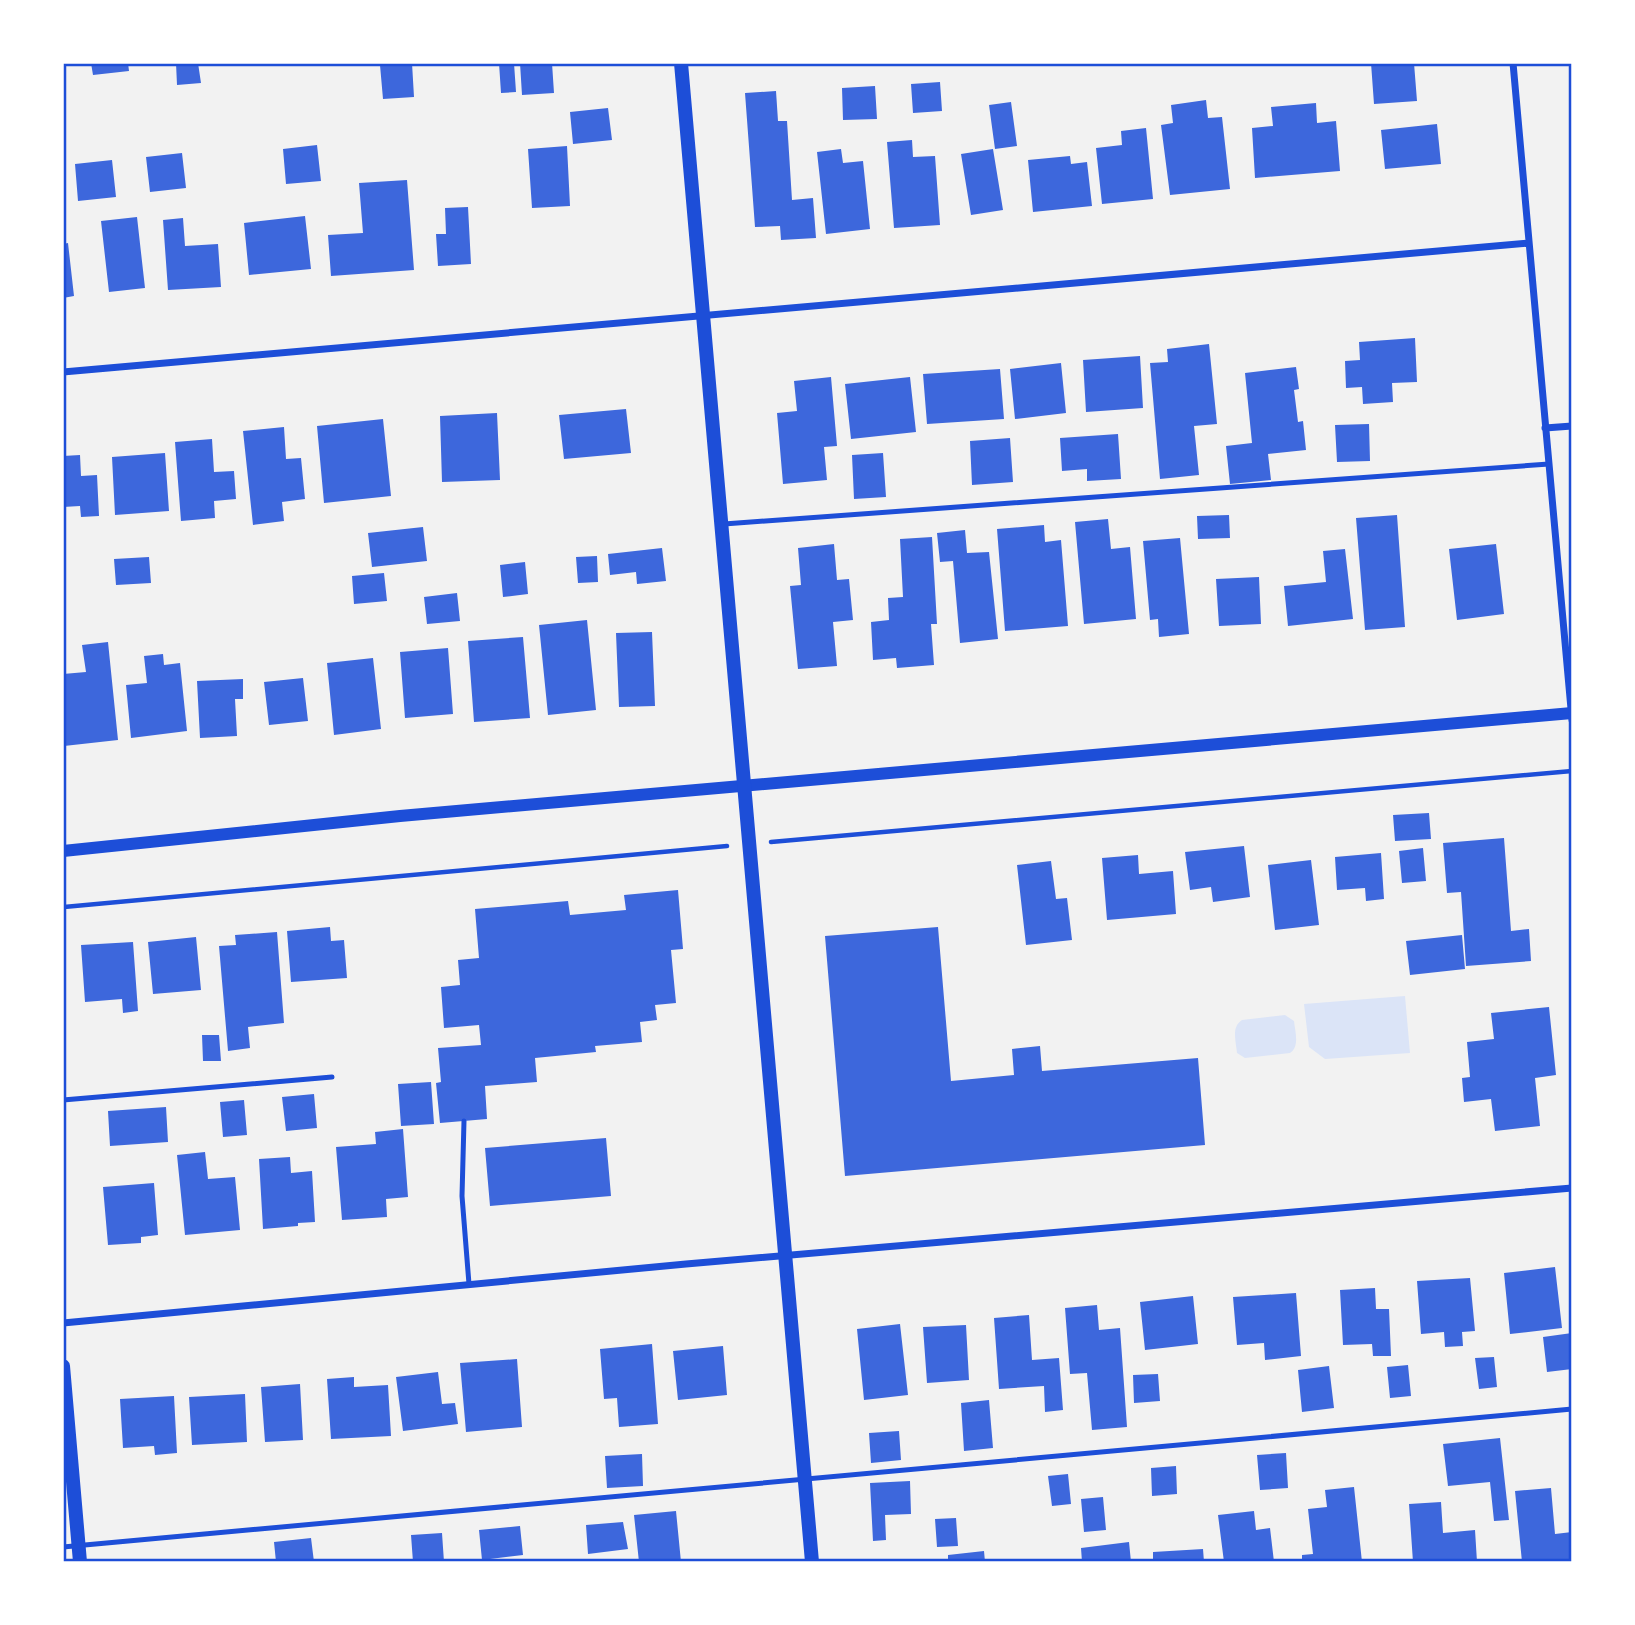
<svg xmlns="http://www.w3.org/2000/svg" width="1635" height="1625" font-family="Barlow,sans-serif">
<rect width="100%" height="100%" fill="#f2f2f2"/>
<!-- green -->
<path fill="#dbe4f7" d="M1405 996 1410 1053 1325 1059 1309 1047 1304 1004Z
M1285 1015 1294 1021C1295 1031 1300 1047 1290 1053L1245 1058 1237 1053C1236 1041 1231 1027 1242 1020Z"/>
<!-- building -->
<path fill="#3d67dc" d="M91 63H128L129 71 93 75Z
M176 63H198L201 83 177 85Z
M412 63 414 97 383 99 380 65Z
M499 63H514L516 92 501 93Z
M520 63H552L554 93 522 95Z
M1371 63H1414L1417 101 1374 104Z
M940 82 942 111 913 113 911 84Z
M875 86 877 119 843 120 842 88Z
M776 91 778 121H787L792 200 813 198 816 238 781 240 780 226 755 227 745 93Z
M1206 100 1208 118 1222 117 1230 189 1170 195 1161 125 1173 123 1171 105Z
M1011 102 1017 146 995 149 989 105Z
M1316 103 1317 123 1336 121 1340 171 1255 178 1252 128 1273 126 1271 107Z
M608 108 612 140 573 144 570 112Z
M1437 124 1441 164 1385 169 1381 130Z
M1146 128 1153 199 1102 204 1096 148 1122 145 1121 131Z
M912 140 913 157 935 156 940 225 894 228 887 142Z
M317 145 321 181 286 184 283 149Z
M567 146 570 206 532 208 528 149Z
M841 149 843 163 863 161 870 229 826 234 817 152Z
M993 149 1003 210 971 215 961 154Z
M182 153 186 188 150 192 146 157Z
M1070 156 1071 164 1087 162 1092 206 1033 212 1028 160Z
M112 160 116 197 78 201 75 164Z
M407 180 414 270 331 276 328 235 363 233 359 183Z
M468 207 471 264 438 266 436 234H446L445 208Z
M305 216 311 269 249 275 244 223Z
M137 217 145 288 109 292 101 221Z
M183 218 185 246 218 244 221 287 168 290 163 220Z
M68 243 74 296 63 298V244Z
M1415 338 1417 382 1392 383 1393 402 1363 404 1362 387 1346 388 1345 361 1360 360 1359 342Z
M1209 344 1217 424 1194 426 1199 475 1160 479 1150 363 1168 362 1167 349Z
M1140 356 1143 408 1086 412 1083 360Z
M1061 363 1066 413 1015 419 1010 369Z
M1296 367 1299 389 1294 390 1298 422 1303 421 1306 450 1268 454 1271 480 1230 484 1226 446 1252 443 1245 373Z
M1000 369 1004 419 927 424 923 374Z
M831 377 837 446 824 447 827 480 783 484 777 413 797 411 794 381Z
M910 377 916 432 851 439 845 384Z
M626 409 631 453 564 459 559 415Z
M497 413 500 480 442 482 440 416Z
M383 419 391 496 324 503 317 426Z
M1369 424 1370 461 1337 462 1335 425Z
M284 427 286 459 301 458 305 499 282 502 284 521 253 525 243 431Z
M1118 434 1121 479 1087 481V469L1062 471 1060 438Z
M1010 438 1013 482 972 485 970 441Z
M212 439 214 472 234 471 236 499 214 501 215 518 181 521 175 442Z
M165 453 169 511 115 515 112 457Z
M883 453 886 497 854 499 852 455Z
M80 455 81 476 97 475 99 516 81 517 80 506 63 507V456Z
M1229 515 1230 538 1198 539 1197 516Z
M1397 515 1405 627 1365 630 1356 518Z
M1108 519 1111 549 1130 547 1136 619 1084 624 1075 522Z
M1044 525 1045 542 1061 540 1068 626 1005 631 997 529Z
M423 527 427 561 372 567 368 533Z
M965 530 967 553 989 552 998 639 960 643 953 561 940 562 937 533Z
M932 537 937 624H931L934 665 897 668 896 658 873 660 871 622 889 620 888 598 903 597 900 539Z
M1180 538 1189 634 1159 637 1158 619 1150 620 1143 541Z
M834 544 837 580 849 579 853 620 833 622 837 666 798 669 790 586 801 585 798 548Z
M1496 544 1504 614 1457 620 1449 549Z
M662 548 666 581 637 584 636 572 610 575 608 554Z
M1345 549 1353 619 1288 626 1284 586 1326 582 1323 551Z
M597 556 598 582 578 583 576 557Z
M149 557 151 583 116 585 114 559Z
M525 562 528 594 503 597 500 565Z
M384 573 387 601 354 604 352 576Z
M1259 577 1261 624 1219 626 1216 579Z
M457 593 460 621 427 624 424 597Z
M587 620 596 710 548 715 539 625Z
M652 632 655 706 619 707 616 633Z
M523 637 530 718 474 722 468 641Z
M108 642 118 740 64 746 63 674 86 672 82 645Z
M448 648 453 714 405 718 400 652Z
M163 654 164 665 180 663 187 731 131 738 126 685 147 683 144 656Z
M373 658 381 729 334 735 327 663Z
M303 678 308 721 269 725 264 682Z
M243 679V699H235L237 736 200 738 197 681Z
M1429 813 1431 839 1395 841 1393 815Z
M1504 838 1511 931 1529 929 1531 961 1466 966 1461 892 1447 893 1443 843Z
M1244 846 1250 897 1213 902 1211 887 1190 890 1185 852Z
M1423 848 1426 881 1402 883 1399 851Z
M1381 853 1384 899 1366 901 1365 888 1337 890 1335 857Z
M1138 855 1139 874 1173 871 1176 914 1107 920 1102 858Z
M1311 860 1319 925 1275 930 1268 865Z
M1051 861 1056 899 1067 898 1072 940 1026 945 1017 865Z
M678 890 683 949 671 950 676 1003 655 1005 657 1020 640 1022 642 1042 595 1046 596 1052 535 1058 537 1082 485 1086 487 1119 440 1123 436 1083 441 1082 438 1048 481 1045 479 1025 444 1028 441 987 460 985 458 960 479 958 475 909 568 901 570 915 626 910 624 895Z
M330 927 331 941 344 940 347 978 291 982 287 931Z
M938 927 951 1081 1014 1075 1012 1049 1040 1046 1042 1071 1198 1058 1205 1145 845 1176 825 936Z
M277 932 284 1023 248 1027 250 1048 228 1051 219 946 236 945 235 935Z
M1462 935 1465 969 1410 975 1406 941Z
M196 937 201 990 153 994 148 942Z
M133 942 138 1011 123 1013 122 999 85 1002 81 945Z
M1549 1007 1556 1075 1535 1078 1540 1126 1495 1131 1491 1099 1464 1102 1462 1078 1470 1077 1467 1042 1494 1039 1491 1013Z
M202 1035H219L221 1061H203Z
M431 1082 434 1124 401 1126 398 1084Z
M314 1094 317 1128 286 1131 282 1097Z
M244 1100 247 1135 223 1137 220 1102Z
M166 1107 168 1142 110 1146 108 1111Z
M403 1129 408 1197 386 1199 387 1217 342 1220 336 1147 376 1144 375 1132Z
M606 1138 611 1196 490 1206 485 1148Z
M205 1152 208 1179 235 1177 240 1230 185 1235 177 1155Z
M290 1157 291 1173 312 1171 315 1222 298 1223V1226L263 1229 259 1159Z
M154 1183 158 1235 141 1237V1243L108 1245 103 1187Z
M1555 1267 1562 1328 1510 1334 1504 1273Z
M1470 1278 1475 1331 1462 1332 1463 1346 1445 1347 1444 1332 1421 1334 1417 1281Z
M1375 1288 1376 1309H1389L1391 1356H1373L1372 1344 1343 1345 1340 1290Z
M1296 1293 1301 1356 1265 1360 1264 1343 1237 1345 1233 1297Z
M1193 1296 1198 1344 1145 1350 1140 1302Z
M1097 1305 1099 1330 1120 1328 1127 1427 1092 1430 1087 1373 1070 1374 1065 1308Z
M1029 1315 1032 1360 1059 1358 1063 1410 1045 1412 1044 1386 999 1389 994 1318Z
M900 1324 908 1395 864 1400 857 1329Z
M966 1325 969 1380 927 1383 923 1327Z
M1572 1333V1369L1547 1372 1543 1337Z
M652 1344 658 1424 619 1427 617 1398 604 1399 600 1349Z
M723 1346 727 1395 678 1400 673 1351Z
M1494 1357 1497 1387 1479 1389 1475 1358Z
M517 1359 522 1427 466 1432 460 1363Z
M1408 1365 1411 1396 1390 1398 1387 1367Z
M1329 1366 1334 1408 1302 1412 1298 1370Z
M438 1372 442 1404 455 1403 458 1424 403 1431 396 1377Z
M1158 1374 1160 1401 1134 1403 1133 1375Z
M354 1377V1387L388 1385 391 1436 331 1439 327 1379Z
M300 1384 303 1440 265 1442 261 1387Z
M245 1394 247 1442 192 1445 189 1397Z
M174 1396 177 1453 155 1455 154 1446 123 1448 120 1399Z
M989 1400 993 1448 964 1451 961 1403Z
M899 1431 901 1460 871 1463 869 1433Z
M1500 1438 1509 1520 1494 1521 1490 1482 1448 1486 1443 1444Z
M1286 1453 1288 1488 1260 1490 1257 1455Z
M642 1454 643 1486 607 1488 605 1456Z
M1176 1466 1177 1494 1152 1496 1151 1468Z
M1068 1474 1071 1504 1052 1506 1048 1476Z
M910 1481 911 1514 885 1515 886 1540 873 1541 870 1483Z
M1354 1487 1362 1562H1302V1555L1313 1554 1308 1509 1327 1507 1325 1490Z
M1551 1488 1555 1534 1572 1532V1562H1522L1515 1491Z
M1103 1497 1106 1530 1084 1532 1081 1499Z
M1441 1502 1443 1533 1475 1530 1477 1562H1413L1409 1504Z
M676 1511 681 1562H639L634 1515Z
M1254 1511 1256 1530 1270 1528 1274 1562H1224L1218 1515Z
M956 1518 958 1546 937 1547 935 1519Z
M623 1522 628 1549 588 1554 586 1525Z
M520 1526 523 1555 482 1560 479 1530Z
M442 1533 444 1562H413L411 1535Z
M311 1538 314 1562H276L274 1542Z
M1129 1542 1131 1562H1082L1081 1548Z
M1203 1549 1204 1562H1153V1552Z
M984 1551 985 1562H948V1555Z"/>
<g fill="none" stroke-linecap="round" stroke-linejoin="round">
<!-- path -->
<path stroke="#1d4ed8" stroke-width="4.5" d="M771 842 1572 771
M64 907 727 846"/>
<!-- service -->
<path stroke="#1d4ed8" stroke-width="5" d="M724 524 1549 464
M63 1100 332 1077
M464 1121 462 1196 469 1284
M63 1547 1572 1409"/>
<!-- minor -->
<path stroke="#1d4ed8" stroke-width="7" d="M1513 63 1572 720
M63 372 1529 243
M1545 428 1572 426
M63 1323 686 1264 1572 1188"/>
<!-- tertiary -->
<path stroke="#1d4ed8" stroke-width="12" d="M63 851 400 816 1572 713"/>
<!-- secondary -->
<path stroke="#1d4ed8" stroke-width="14" d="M681 63 812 1562
M63 1366 80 1562"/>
</g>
<!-- border -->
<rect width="1635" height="1625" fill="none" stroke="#ffffff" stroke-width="130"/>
<rect x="65" y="65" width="1505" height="1495" fill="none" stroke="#1d4ed8" stroke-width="2.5"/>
</svg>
